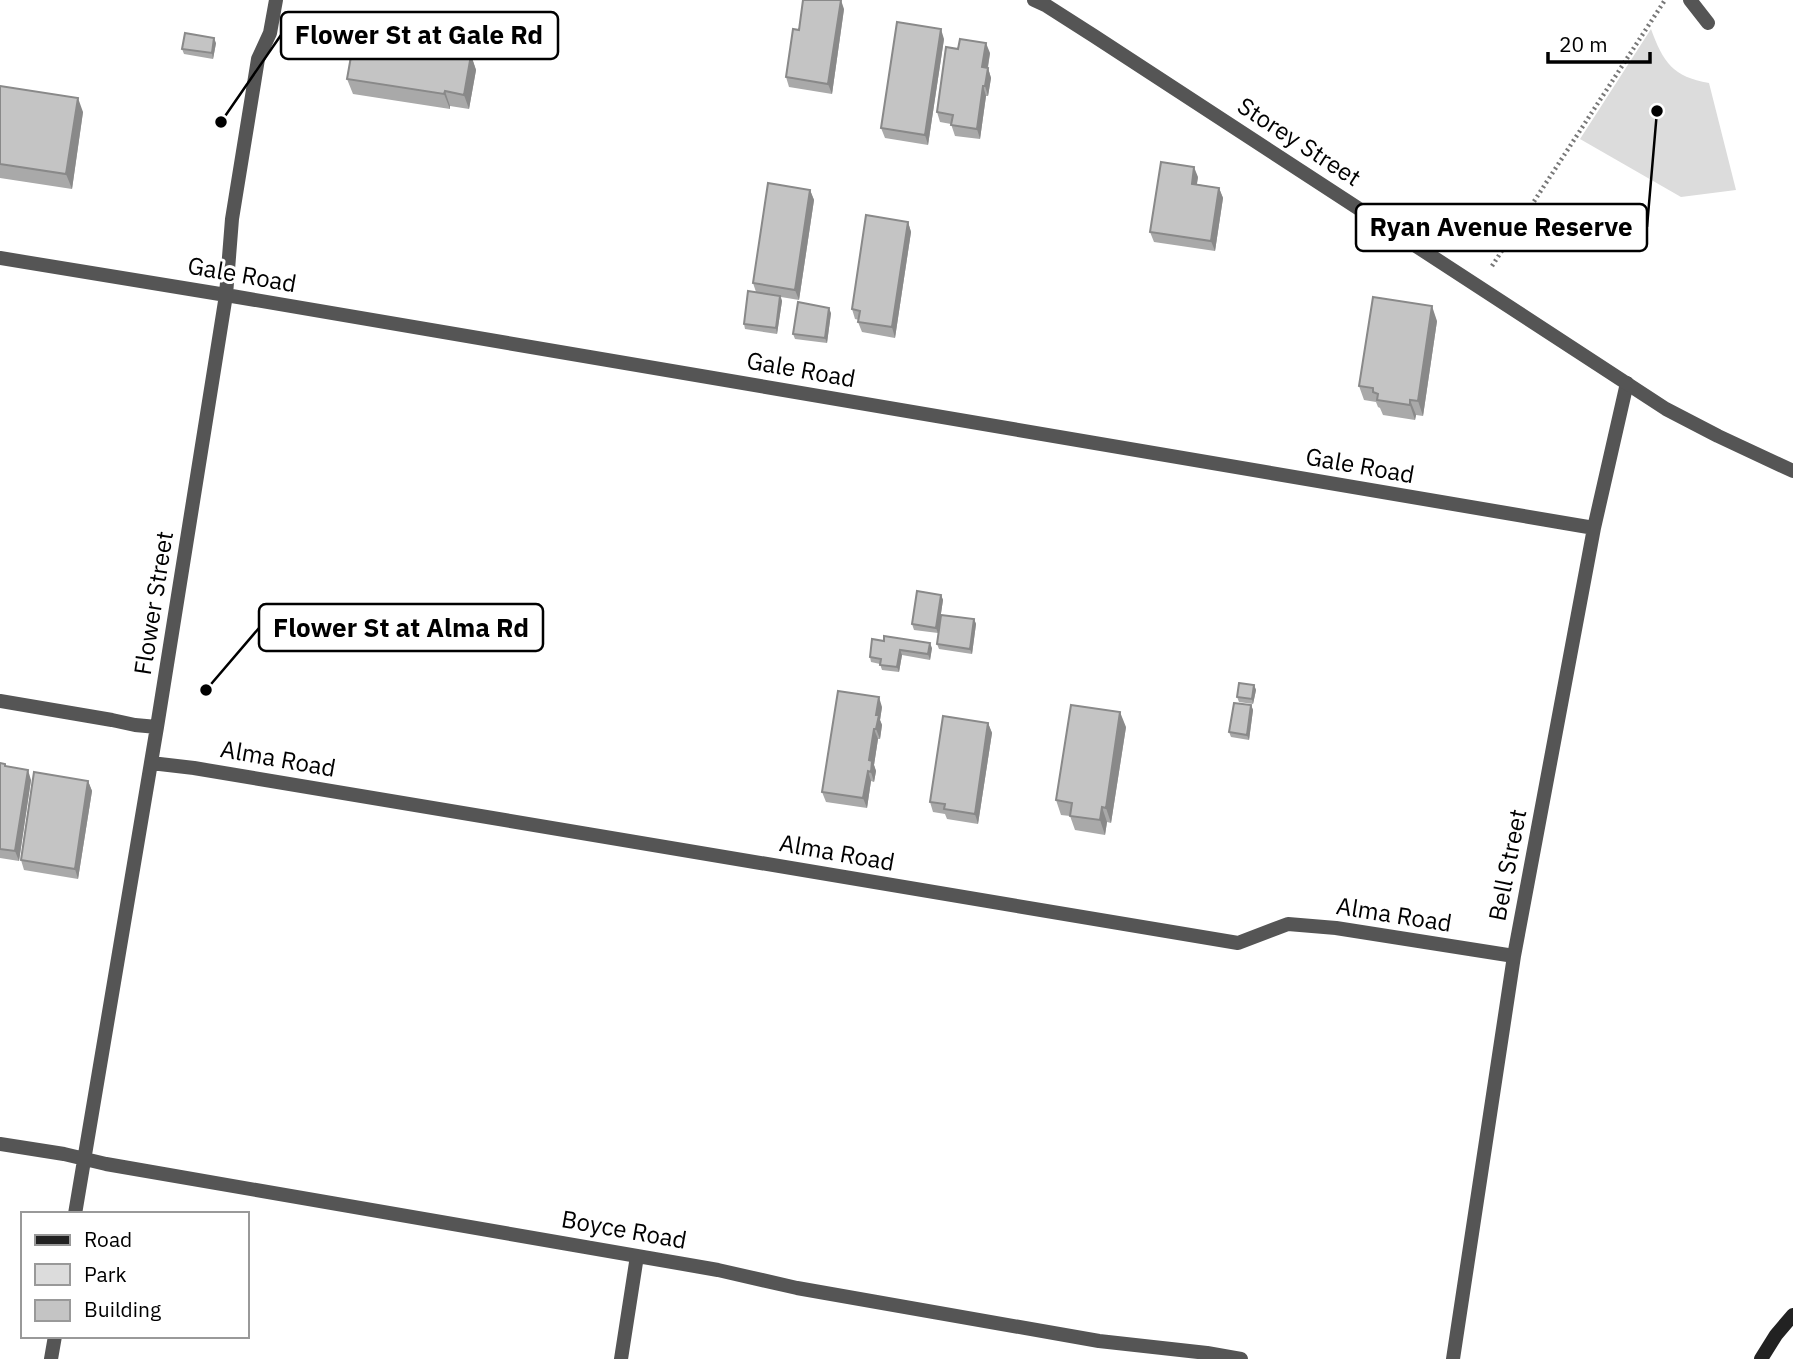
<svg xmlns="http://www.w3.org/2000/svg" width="1793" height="1359" font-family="'IBM Plex Sans',sans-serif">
<rect width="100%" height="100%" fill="#fff"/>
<!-- green -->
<path fill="#dcdcdc" d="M1651 29C1663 62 1673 77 1709 83L1736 190 1681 197 1580 139Z"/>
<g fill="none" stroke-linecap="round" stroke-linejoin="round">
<!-- path -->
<path stroke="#777" stroke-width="4.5" stroke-dasharray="2 3.5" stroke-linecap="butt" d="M1492 266 1665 0"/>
<!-- minor -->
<path stroke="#555" stroke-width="14" d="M1690 0 1708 23
M0 258 226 295 1594 528
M0 701 112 720 135 725 157 727
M151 763 194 768 1238 943 1288 924 1336 928 1514 956
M0 1144 64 1154 106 1164 718 1270 797 1288 1099 1341 1207 1353 1241 1359
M75 1214 157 727 226 295 232 219 258 59 270 33 276 0
M51 1359 55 1336
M621 1359 637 1256
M1453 1359 1514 956 1594 528 1627 383"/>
<!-- tertiary -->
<path stroke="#555" stroke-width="14" d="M1034 0 1047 6 1094 36 1666 409 1718 436 1793 471"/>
<!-- secondary -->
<path stroke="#222" stroke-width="14" d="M1761 1359 1776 1335 1793 1315"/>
</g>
<!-- wall -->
<path fill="#a9a9a9" d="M844 9 832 94 789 87 786 77 799 30Z
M944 39 928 145 885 138 881 128Z
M216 43 213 59 184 54 182 49Z
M453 52 471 55 476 70 469 109 450 106V109L353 94 347 79Z
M990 53 988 68 991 78 988 96H986L980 139 955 136 951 124 940 122 937 112Z
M0 86 83 112 72 189 0 178Z
M1198 177 1197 184 1219 188 1223 198 1215 251 1154 242 1150 232Z
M810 190 814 200 799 300 781 297 782 301 777 334 745 329 744 324 756 292 753 283Z
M908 222 911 232 895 338 862 332 858 322 859 320 855 319 852 309Z
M831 313 827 343 795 339 793 334Z
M1437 321 1423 416 1416 415 1415 420 1383 415 1380 408 1378 407 1376 402 1364 400 1359 386Z
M941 595 943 600 938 633 914 630 912 624Z
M974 619 976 624 972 654 939 649 937 644Z
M872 639 932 648 930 660 902 655 899 672 882 670 880 664 871 662 870 657Z
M1254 685 1256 690 1253 704 1239 702 1237 697Z
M1251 705 1253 710 1249 740 1231 737 1229 732Z
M882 707 880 720 882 725 880 739H878L874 765 876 771 874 782 871 781 867 808 826 802 822 792Z
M988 723 992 733 978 824 947 819 945 814 933 812 930 802Z
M1126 727 1111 823 1107 822 1105 835 1075 830 1070 816 1061 815 1056 800Z
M0 763 31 780 19 861 0 858Z
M88 781 92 791 78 879 24 870 21 860Z"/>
<!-- shaded-wall -->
<path fill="#898989" d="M841 0 844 9 832 94 828 84Z
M941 29 944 39 928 145 925 135Z
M214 38 216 43 213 59 212 53Z
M986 43 990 53 986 77 982 67Z
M471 55 476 70 469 109 464 95Z
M988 68 991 78 988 96 985 86Z
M983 86 986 96 980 139 977 129Z
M445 91 450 106V109L444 94Z
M78 98 83 112 72 189 66 174Z
M1194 167 1198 177 1195 194 1192 184Z
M1219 188 1223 198 1215 251 1211 241Z
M810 190 814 200 799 300 795 290Z
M908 222 911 232 895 338 892 327Z
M780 296 782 301 777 334 776 328Z
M1432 306 1437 321 1423 416 1418 401Z
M829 308 831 313 827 343 825 338Z
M1410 400 1416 415 1415 420 1410 405Z
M941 595 943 600 938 633 936 628Z
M974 619 976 624 972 654 970 649Z
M930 643 932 648 930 660 928 654Z
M900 650 902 655 899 672 897 667Z
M1254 685 1256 690 1253 704 1252 699Z
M879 697 882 707 880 720 882 725 880 739 876 729V715Z
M1251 705 1253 710 1249 740 1247 735Z
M1120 712 1126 727 1111 823 1106 808Z
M988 723 992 733 978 824 975 814Z
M874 729 878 739 874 765 876 771 874 782 871 772 869 760Z
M28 770 31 780 19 861 15 851Z
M868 771 871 781 867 808 863 798Z
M88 781 92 791 78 879 75 869Z
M1102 807 1107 822 1105 835 1100 820Z"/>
<!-- building -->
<path fill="#c4c4c4" stroke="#898989" stroke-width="2" d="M803 0H841L828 84 786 77 793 29 799 30Z
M897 22 941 29 925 135 881 128Z
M185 33 214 38 212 53 182 49Z
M355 34 452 50 451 52 471 55 464 95 445 91 444 94 347 79Z
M960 39 986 43 982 67 988 68 985 86H983L977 129 951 125 953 115 937 112 946 47 958 49Z
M0 86 78 98 66 174 0 164Z
M1161 162 1194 167 1192 184 1219 188 1211 241 1150 232Z
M768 183 810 190 795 290 753 283Z
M866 215 908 222 892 327 858 322 860 311 852 309Z
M748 291 780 296 776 328 744 324Z
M1373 297 1432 306 1418 401 1410 400V405L1377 400 1378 394 1373 392V388L1359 386Z
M798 302 829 308 825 338 793 334Z
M917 591 941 595 936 628 912 624Z
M941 615 974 619 970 649 937 644Z
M884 636 930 643 928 654 900 650 897 667 880 665 881 659 870 657 872 639 884 641Z
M1239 683 1254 685 1252 699 1237 697Z
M838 691 879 697 876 715H879L876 729H874L869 760 872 761 871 772 868 771 863 798 822 792Z
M1234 703 1251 705 1247 735 1229 732Z
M1071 705 1120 712 1106 808 1102 807 1100 820 1070 816 1072 803 1056 800Z
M943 716 988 723 975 814 944 809 945 804 930 802Z
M0 763 5 764V766L28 770 15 851 0 849Z
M34 772 88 781 75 869 21 860Z"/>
<g text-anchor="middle" stroke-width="6" stroke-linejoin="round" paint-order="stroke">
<!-- street labels -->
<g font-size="24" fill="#000" stroke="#fff">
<text transform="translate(1299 142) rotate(33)" y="8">Storey Street</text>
<text transform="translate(242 275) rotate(10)" y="8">Gale Road</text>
<text transform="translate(801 370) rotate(10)" y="8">Gale Road</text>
<text transform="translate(1360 466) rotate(10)" y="8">Gale Road</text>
<text transform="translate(154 603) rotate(-81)" y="8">Flower Street</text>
<text transform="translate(278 759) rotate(10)" y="8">Alma Road</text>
<text transform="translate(837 853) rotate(10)" y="8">Alma Road</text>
<text transform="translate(1508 865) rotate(-79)" y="8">Bell Street</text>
<text transform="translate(1394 915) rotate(9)" y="8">Alma Road</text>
<text transform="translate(624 1230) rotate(10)" y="8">Boyce Road</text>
</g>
</g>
<!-- callouts -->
<path fill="none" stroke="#000" stroke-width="2.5" d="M221 122L281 35M1657 111L1647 227M206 690L259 628"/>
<g fill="#000" stroke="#fff" stroke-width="2.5">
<circle cx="221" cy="122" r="7"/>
<circle cx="1657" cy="111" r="7"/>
<circle cx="206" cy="690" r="7"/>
</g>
<g fill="#fff" stroke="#000" stroke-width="2.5">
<rect x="281" y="12" width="277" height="47" rx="7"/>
<rect x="1356" y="204" width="291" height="47" rx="7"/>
<rect x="259" y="604" width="284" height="47" rx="7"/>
</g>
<g font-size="26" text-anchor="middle" font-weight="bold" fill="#000">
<text x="419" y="44">Flower St at Gale Rd</text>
<text x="1501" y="236">Ryan Avenue Reserve</text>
<text x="401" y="637">Flower St at Alma Rd</text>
</g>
<!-- legend -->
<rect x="21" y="1212" width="228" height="126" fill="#ffffff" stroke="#999999" stroke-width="2"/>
<rect x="35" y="1235" width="35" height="10" fill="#222222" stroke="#999999" stroke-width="2"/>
<text x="84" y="1247" font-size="21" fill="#000000">Road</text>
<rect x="35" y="1264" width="35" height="21" fill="#dcdcdc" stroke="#999999" stroke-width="2"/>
<text x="84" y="1282" font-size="21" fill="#000000">Park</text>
<rect x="35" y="1300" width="35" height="21" fill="#c4c4c4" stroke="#999999" stroke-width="2"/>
<text x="84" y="1317" font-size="21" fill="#000000">Building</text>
<!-- scale -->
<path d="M1548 52v10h102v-10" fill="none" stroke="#000000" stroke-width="3.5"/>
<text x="1559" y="52" font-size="21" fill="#000000" stroke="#ffffff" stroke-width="5" paint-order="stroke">20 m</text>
</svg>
